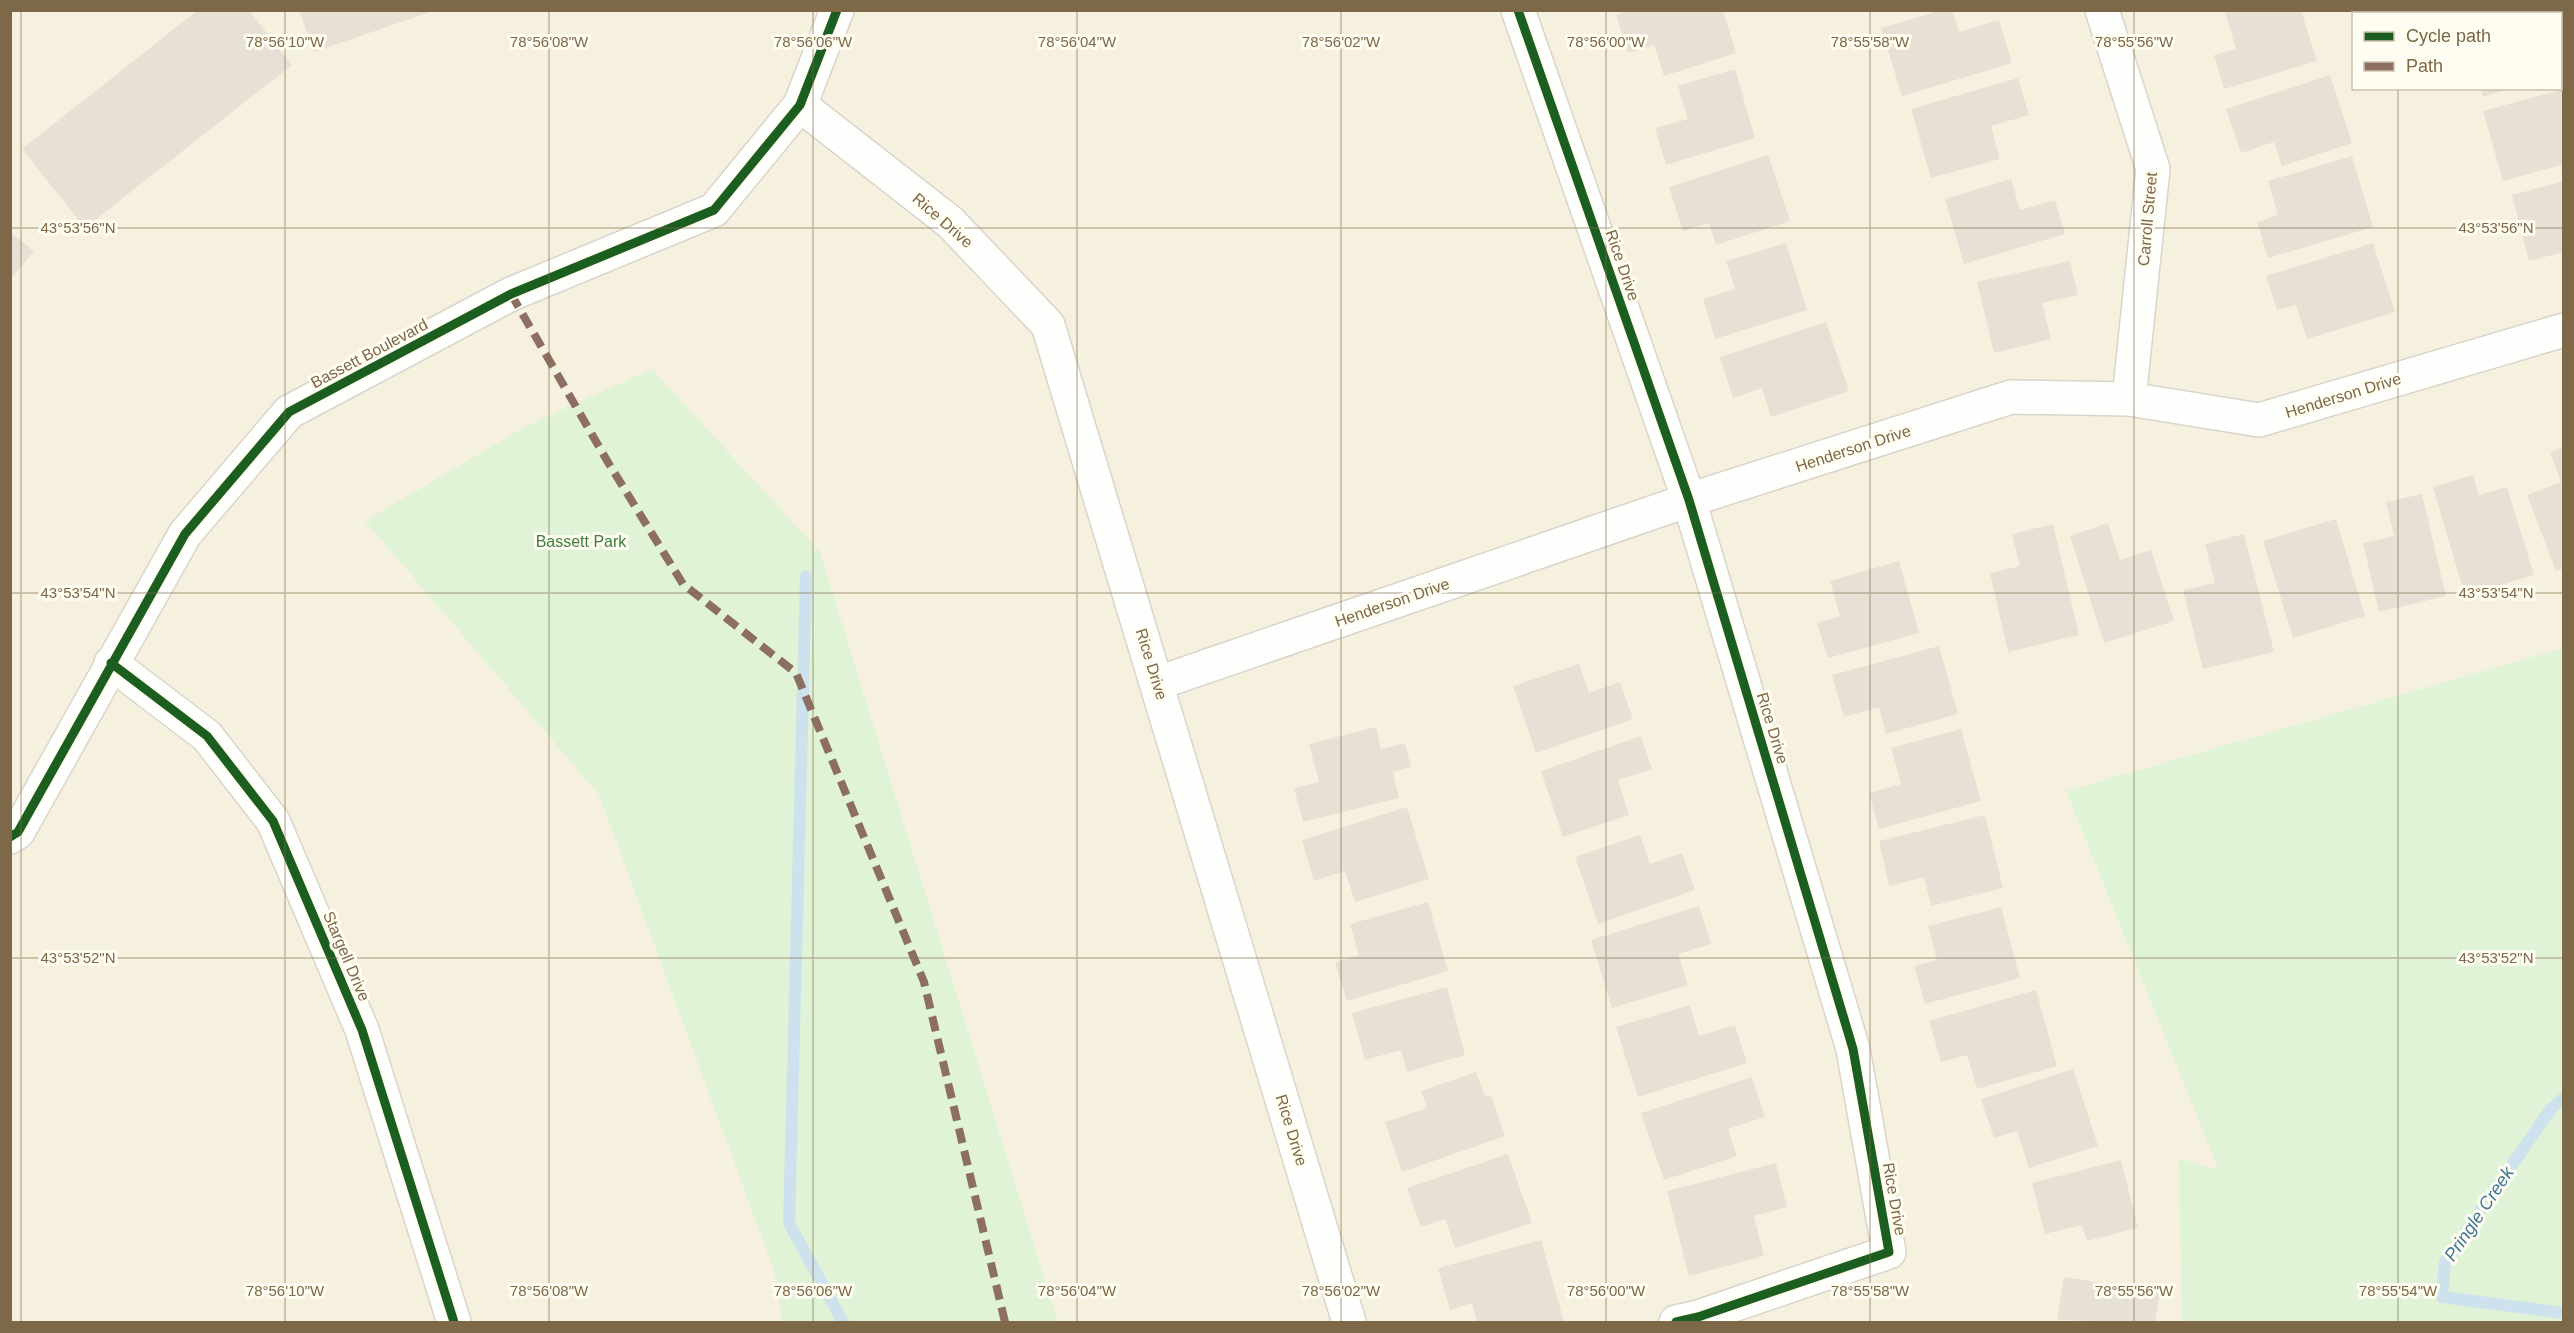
<svg xmlns="http://www.w3.org/2000/svg" width="2574" height="1333" font-family="Helvetica,sans-serif">
<rect width="100%" height="100%" fill="#faf8ee"/>
<!-- residential -->
<path fill="#f6f1de" fill-rule="evenodd" d="M10 11H2563V648L2066 791 2230 1198 2252 1322H1058L820 552 365 521 599 795 774 1271 782 1322H11ZM2354 14H2560V88H2354Z"/>
<!-- green -->
<path fill="#e0f3d7" d="M652 369 820 552 1058 1322H782L774 1271 599 795 365 521 526 426Z
M2563 648V1322H2182L2179 1158 2219 1171 2066 791Z"/>
<g fill="none" stroke-linecap="round" stroke-linejoin="round">
<!-- stream -->
<path stroke="#cde2ed" stroke-width="12" d="M806 576 789 1223 843 1322
M2564 1098 2550 1110 2445 1262 2442 1297 2564 1313"/>
</g>
<!-- building -->
<path fill="#e7e1d5" d="M198 10H249L292 65 85 228 22 149Z
M299 10H433V11L314 52Z
M1630 10H1723L1736 53 1664 76 1654 45 1628 53 1616 15Z
M1943 10H1952L1959 32 1999 20 2012 63 1902 96 1881 28Z
M2230 10H2301L2317 61 2224 89 2214 55 2236 49 2225 12Z
M2564 28V72H2560V29Z
M1735 69 1755 138 1666 165 1655 128 1688 119 1678 86Z
M2330 75 2352 143 2282 166 2274 142 2241 153 2226 109Z
M2018 78 2029 115 1991 126 2000 159 1931 178 1911 109Z
M2480 88H2508V89L2483 97Z
M2564 89V164L2503 181 2483 111Z
M1768 155 1790 221 1716 245 1709 223 1683 231 1669 187Z
M2352 156 2373 227 2268 258 2257 222 2278 215 2268 181Z
M2011 179 2020 210 2055 200 2065 234 1964 264 1945 199Z
M2564 181V252L2529 261 2512 195Z
M10 232 34 251 10 280Z
M1786 243 1807 310 1715 339 1703 299 1735 289 1726 261Z
M2373 243 2395 312 2307 339 2296 305 2277 310 2266 276Z
M2070 261 2078 295 2042 303 2051 339 1994 353 1977 282Z
M1826 322 1849 391 1771 417 1762 388 1733 398 1720 357Z
M2564 447V568L2556 571 2527 495 2561 482 2550 452Z
M2473 475 2479 495 2507 487 2534 575 2465 596 2433 487Z
M2422 494 2446 596 2379 612 2363 543 2394 536 2386 502Z
M2336 519 2365 616 2293 638 2263 541Z
M2108 523 2120 560 2151 550 2174 621 2104 643 2070 536Z
M2053 524 2079 635 2008 652 1990 573 2020 566 2012 534Z
M2244 534 2274 652 2203 669 2183 590 2215 583 2205 544Z
M1899 561 1919 633 1828 658 1817 623 1840 616 1830 581Z
M1939 646 1958 714 1886 734 1879 707 1844 717 1832 675Z
M1579 664 1589 693 1620 682 1633 719 1536 753 1513 686Z
M1376 727 1381 749 1405 743 1411 767 1393 772 1399 798 1303 822 1294 788 1319 782 1309 744Z
M1961 729 1981 801 1879 829 1869 793 1901 784 1891 748Z
M1641 736 1652 769 1618 780 1629 815 1563 837 1541 771Z
M1407 807 1429 879 1355 902 1345 871 1314 881 1302 840Z
M1985 815 2003 888 1931 906 1924 877 1889 886 1879 841Z
M1640 835 1650 864 1682 853 1695 890 1598 924 1575 857Z
M1428 902 1448 971 1347 1001 1335 962 1359 955 1350 924Z
M1699 906 1711 944 1678 954 1688 985 1612 1008 1591 940Z
M2001 907 2020 978 1925 1004 1914 966 1937 960 1928 926Z
M1447 987 1465 1055 1407 1072 1401 1050 1365 1060 1352 1013Z
M2036 990 2057 1066 1977 1089 1967 1055 1941 1062 1929 1021Z
M1690 1005 1699 1036 1735 1025 1747 1063 1638 1097 1616 1027Z
M2073 1069 2098 1146 2029 1168 2017 1131 1994 1138 1981 1099Z
M1476 1072 1485 1097 1491 1095 1505 1136 1402 1172 1385 1122 1427 1108 1421 1091Z
M1752 1077 1765 1117 1728 1129 1737 1156 1664 1180 1641 1113Z
M1508 1154 1532 1223 1455 1248 1445 1219 1421 1227 1407 1188Z
M2121 1160 2138 1228 2087 1241 2082 1225 2045 1234 2032 1183Z
M1776 1163 1787 1207 1754 1216 1764 1256 1689 1276 1667 1191Z
M1541 1240 1564 1322H1477L1472 1303 1450 1310 1438 1268Z
M2064 1277 2160 1292 2155 1322 2057 1320Z"/>
<g fill="none" stroke-linecap="round" stroke-linejoin="round">
<defs>
<path id="street" d="M1518 10 1689 500 1853 1049 1889 1252 1698 1317 1676 1322
M2102 10 2153 169 2129 399
M800 105 950 222 1048 325 1349 1322
M111 663 207 736 273 821 362 1030 454 1322
M1158 683 1689 500 2011 397 2129 399 2259 420 2564 330
M10 837 18 832 185 534 289 412 511 294 714 210 800 105 837 10"/>
</defs>
<!-- street casing -->
<use href="#street" stroke="#d9d5cc" stroke-width="36"/>
<!-- street -->
<use href="#street" stroke="#fefefc" stroke-width="33"/>
<!-- quiet -->
<path stroke="#8d6e63" stroke-width="8" stroke-dasharray="15 8" stroke-linecap="butt" d="M511 294 609 464 683 584 796 673 924 982 1005 1322"/>
<defs>
<path id="cycleway" d="M1518 10 1689 500 1853 1049 1889 1252 1698 1317 1676 1322
M111 663 207 736 273 821 362 1030 454 1322
M10 837 18 832 185 534 289 412 511 294 714 210 800 105 837 10"/>
</defs>
<!-- cycleway casing -->
<use href="#cycleway" stroke="#fffdf1" stroke-width="13"/>
<!-- cycleway -->
<use href="#cycleway" stroke="#1b5e20" stroke-width="9"/>
</g>
<!-- ticks -->
<path fill="none" stroke="#7d6848" stroke-width="1.5" stroke-opacity="0.45" d="M21 10V1322M285 10V1322M549 10V1322M813 10V1322M1077 10V1322M1341 10V1322M1606 10V1322M1870 10V1322M2134 10V1322M2398 10V14M2398 88V1322M10 228H2564M10 593H2564M10 958H2564"/>
<g text-anchor="middle" stroke-width="6" stroke-linejoin="round" paint-order="stroke">
<!-- street labels -->
<g font-size="16" fill="#7d6848" stroke="#fffdf1">
<text transform="translate(2147 219) rotate(-85)" y="6">Carroll Street</text>
<text transform="translate(943 220) rotate(41)" y="6">Rice Drive</text>
<text transform="translate(1623 265) rotate(71)" y="6">Rice Drive</text>
<text transform="translate(369 353) rotate(-28)" y="6">Bassett Boulevard</text>
<text transform="translate(2343 395) rotate(-17)" y="6">Henderson Drive</text>
<text transform="translate(1853 448) rotate(-18)" y="6">Henderson Drive</text>
<text transform="translate(1392 602) rotate(-19)" y="6">Henderson Drive</text>
<text transform="translate(1152 664) rotate(73)" y="6">Rice Drive</text>
<text transform="translate(1773 728) rotate(73)" y="6">Rice Drive</text>
<text transform="translate(347 956) rotate(67)" y="6">Stargell Drive</text>
<text transform="translate(1292 1130) rotate(73)" y="6">Rice Drive</text>
<text transform="translate(1895 1199) rotate(80)" y="6">Rice Drive</text>
</g>
<!-- park labels -->
<g font-size="16" fill="#3f7e3c" stroke="#fffdf1">
<text x="581" y="547">Bassett Park</text>
</g>
<!-- water labels -->
<g font-size="18" font-style="italic" fill="#41769b" stroke="#fffdf1">
<text transform="translate(2479 1214) rotate(-56)" y="6">Pringle Creek</text>
</g>
</g>
<g font-size="15" text-anchor="middle" fill="#7d6848" stroke="#fffdf1" stroke-width="6" stroke-linejoin="round" paint-order="stroke">
<text x="285" y="47">78°56'10"W</text>
<text x="549" y="47">78°56'08"W</text>
<text x="813" y="47">78°56'06"W</text>
<text x="1077" y="47">78°56'04"W</text>
<text x="1341" y="47">78°56'02"W</text>
<text x="1606" y="47">78°56'00"W</text>
<text x="1870" y="47">78°55'58"W</text>
<text x="2134" y="47">78°55'56"W</text>
<text x="78" y="233">43°53'56"N</text>
<text x="2496" y="233">43°53'56"N</text>
<text x="78" y="598">43°53'54"N</text>
<text x="2496" y="598">43°53'54"N</text>
<text x="78" y="963">43°53'52"N</text>
<text x="2496" y="963">43°53'52"N</text>
<text x="285" y="1296">78°56'10"W</text>
<text x="549" y="1296">78°56'08"W</text>
<text x="813" y="1296">78°56'06"W</text>
<text x="1077" y="1296">78°56'04"W</text>
<text x="1341" y="1296">78°56'02"W</text>
<text x="1606" y="1296">78°56'00"W</text>
<text x="1870" y="1296">78°55'58"W</text>
<text x="2134" y="1296">78°55'56"W</text>
<text x="2398" y="1296">78°55'54"W</text>
</g>
<!-- border -->
<rect width="2574" height="1333" fill="none" stroke="#7d6848" stroke-width="24"/>
<!-- legend -->
<rect x="2352" y="12" width="210" height="78" fill="#fffdf1" stroke="#cbc1ad" stroke-width="1.5"/>
<rect x="2364" y="32" width="30" height="9" fill="#1b5e20" stroke="#cbc1ad" stroke-width="1.5"/>
<text x="2406" y="42" font-size="18" fill="#7d6848">Cycle path</text>
<rect x="2364" y="62" width="30" height="9" fill="#8d6e63" stroke="#cbc1ad" stroke-width="1.5"/>
<text x="2406" y="72" font-size="18" fill="#7d6848">Path</text>
</svg>
